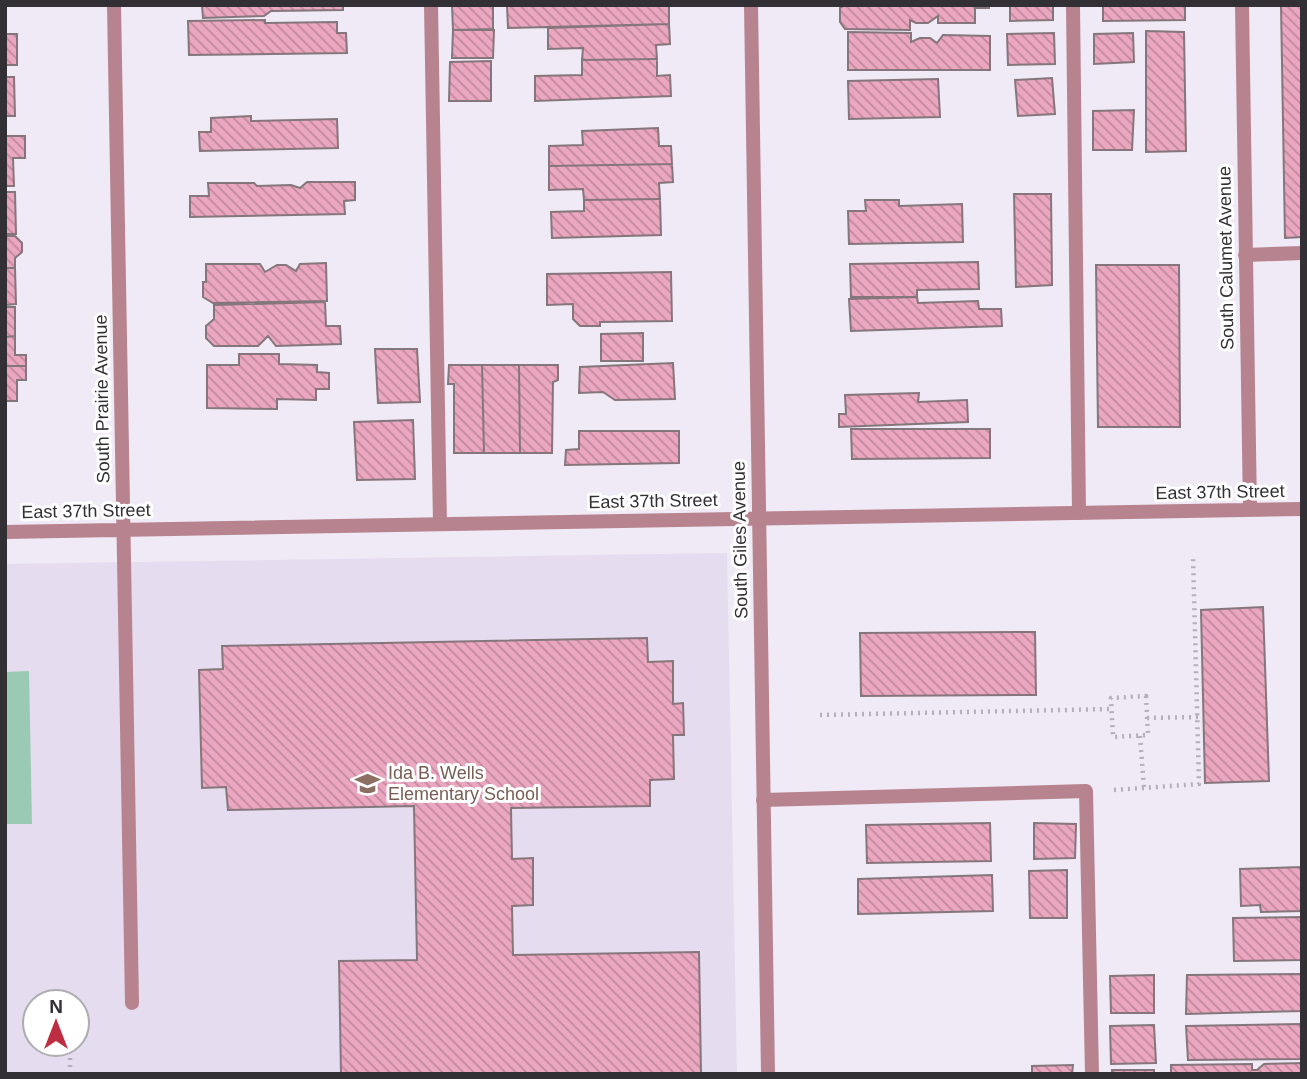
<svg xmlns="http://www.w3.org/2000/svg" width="1307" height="1079" font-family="Helvetica,sans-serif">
<defs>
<pattern id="building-back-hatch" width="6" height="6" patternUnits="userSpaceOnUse" patternTransform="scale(1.75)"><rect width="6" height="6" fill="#eca7c0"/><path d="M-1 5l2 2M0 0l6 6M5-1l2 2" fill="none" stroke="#c0889d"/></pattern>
</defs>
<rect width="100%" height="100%" fill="#f0e9f6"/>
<!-- built -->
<path fill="#e6dcef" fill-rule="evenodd" d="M727 553 737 1074H5V564ZM35 1002H77V1044H35Z"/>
<!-- park -->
<path fill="#9acab4" d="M29 671 32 824H5V672Z"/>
<!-- building -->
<path fill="url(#building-back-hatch)" stroke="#84767b" stroke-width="2" d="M202 5H343V10L271 11 264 16 203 18Z
M452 5H493V29L453 30Z
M507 5 669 6V24L508 28Z
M845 5H989V8H975V23H938V16L928 23H916L910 20V30L845 29 840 22V8Z
M1010 5H1053V20L1010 21Z
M1103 5H1185V20L1103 21Z
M1281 5H1302V237L1285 238Z
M265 20V23L337 22V33H346L347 53 189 55 188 21Z
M669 24 670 44 656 45 657 59 582 60 583 48 548 49V28Z
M453 30H494L493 58H452Z
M1146 31 1184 32 1186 151 1146 152Z
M848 32 911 33V42L920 38H930L937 43 943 35 990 36V70H848Z
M1054 33 1055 64 1008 65 1007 34Z
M1133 33 1134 62 1094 64V34Z
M5 34H17V65H5Z
M657 59V76L670 75 671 96 535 101V76L582 75V60Z
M491 61V101H449L450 62Z
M5 77H14L15 116H5Z
M1052 78 1055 114 1018 116 1015 80Z
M938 79 940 117 849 119 848 81Z
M1134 110 1132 150H1093V111Z
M251 116V121L337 119 338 148 200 151 199 132H211V118Z
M658 128 659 146H671L672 164 549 166V146L583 145 582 131Z
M5 136H25V158H13L14 186H5Z
M672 164 673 182 659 183 660 199 584 200 583 189 549 190V166Z
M307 182H355V200L344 201 345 214 190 217V196H209L208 183H254L257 186 291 185 300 188Z
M5 192H15L16 234H5Z
M1014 194H1051L1052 285 1016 287Z
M660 199 661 235 552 238 551 212 584 211V200Z
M865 200H899V206L962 204 963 242 849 244 848 211H866Z
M5 236H15L22 243V252L15 258V268H5Z
M978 262 979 289 917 290V297H851L850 264Z
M326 263 327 301 213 303 203 297V282H206V264H260L265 272 277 265H286L296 271 300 264Z
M1096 265H1179L1180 427H1098Z
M5 268H15L16 304 5 305Z
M671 272 672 321 600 322V326H580L573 319V304L547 305V274Z
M917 297 918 303 978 301 979 309H1001L1002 326 851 331 849 299Z
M325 302 326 326H340L341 344 276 346 268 336 258 346H214L206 338V326L214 319V305Z
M5 307H15V336L5 337Z
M643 333V361H601V334Z
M15 336V355H26V366H5V337Z
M375 349H417L420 402 378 403Z
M239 354H279V364L317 365V372L329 373V389H316V400L277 399V409L207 408V365H239Z
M673 363 675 399 615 400 603 392 579 393 580 367Z
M449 365H482L484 453H454V384H448Z
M482 365H519L520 453H484Z
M519 365H558V380L553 382 552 453H520Z
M5 366H26V380H17V401H5Z
M919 393 918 402 967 400 968 422 839 427V414H846L845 395Z
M413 420 415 479 357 480 354 422Z
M851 429H990V458L852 459Z
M579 431H679V463L565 465 566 450 579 449Z
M1263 607 1269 781 1205 783 1201 610Z
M1035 632 1036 695 861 696 860 633Z
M647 638 648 662 673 661V704L683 703 684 735H673L674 779 650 780V806L511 808 512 859 533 858V905L512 906 513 955 699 952 701 1074H341L339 961 417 960 414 806 228 810 226 787 202 788 199 670 223 669 222 646Z
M990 823 991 861 867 863 866 825Z
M1034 823 1076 824 1075 858 1034 859Z
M1302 867V911L1261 912 1260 905 1241 906 1240 869Z
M1067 870V918H1030L1029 871Z
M992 875 993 911 858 914V879Z
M1302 917V960L1234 961 1233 918Z
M1302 974V1011L1186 1014 1187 975Z
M1154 975V1013H1111L1110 976Z
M1302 1024V1059L1188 1060 1186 1026Z
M1154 1025 1156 1063 1111 1064 1110 1026Z
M1302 1063V1074H1171V1065L1252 1064V1070H1257L1264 1064Z
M1073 1065 1072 1074H1032V1066Z
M1112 1070H1154V1074H1112Z"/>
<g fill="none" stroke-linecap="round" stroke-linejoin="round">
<!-- path -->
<path stroke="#b5afba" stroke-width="4.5" stroke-dasharray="2 5" stroke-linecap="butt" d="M1146 696 1148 735 1113 737 1111 698Z
M820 715 1111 709
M1147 718 1198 717
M1140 736 1144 788
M1114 790 1199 784 1193 556
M70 1044V1074"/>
<!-- service -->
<path stroke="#b7838f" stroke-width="14" d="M431 5 440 524
M1073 5 1079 513
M1245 255 1302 253
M763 800 1086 791 1092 1074"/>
<!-- minor -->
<path stroke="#b7838f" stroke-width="14" d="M114 5 132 1003
M751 5 768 1074
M1242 5 1250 510
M5 532 1302 509"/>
</g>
<!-- icons -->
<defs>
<symbol id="school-bare" viewBox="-9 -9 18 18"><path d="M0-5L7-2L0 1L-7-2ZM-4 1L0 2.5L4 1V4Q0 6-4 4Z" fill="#8d6e63" stroke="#fff" stroke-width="2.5" paint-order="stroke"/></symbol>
</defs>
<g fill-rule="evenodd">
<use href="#school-bare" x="350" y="766" width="35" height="35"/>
</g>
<g text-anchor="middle" stroke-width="6" stroke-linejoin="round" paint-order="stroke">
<!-- street labels -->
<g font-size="18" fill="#333035" stroke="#fff">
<text transform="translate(1226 258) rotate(-91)" y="6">South Calumet Avenue</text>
<text transform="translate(102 399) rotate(-91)" y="6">South Prairie Avenue</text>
<text transform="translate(1220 492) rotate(-1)" y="6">East 37th Street</text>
<text transform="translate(653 501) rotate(-1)" y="6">East 37th Street</text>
<text transform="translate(86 511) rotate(-1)" y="6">East 37th Street</text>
<text transform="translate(740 540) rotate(-91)" y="6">South Giles Avenue</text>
</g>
<!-- education labels -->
<g font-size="18" fill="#785e54" stroke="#fff" text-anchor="start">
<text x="388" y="779">Ida B. Wells<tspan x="388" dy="21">Elementary School</tspan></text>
</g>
</g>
<!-- border -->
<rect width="1307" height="1079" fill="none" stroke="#333035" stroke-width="14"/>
<!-- north arrow -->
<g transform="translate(56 1023)"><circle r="33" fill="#ffffff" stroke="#adacae" stroke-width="2"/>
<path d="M0-5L12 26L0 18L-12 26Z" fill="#be2e43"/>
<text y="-10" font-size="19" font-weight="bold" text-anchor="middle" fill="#333035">N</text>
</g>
</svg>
